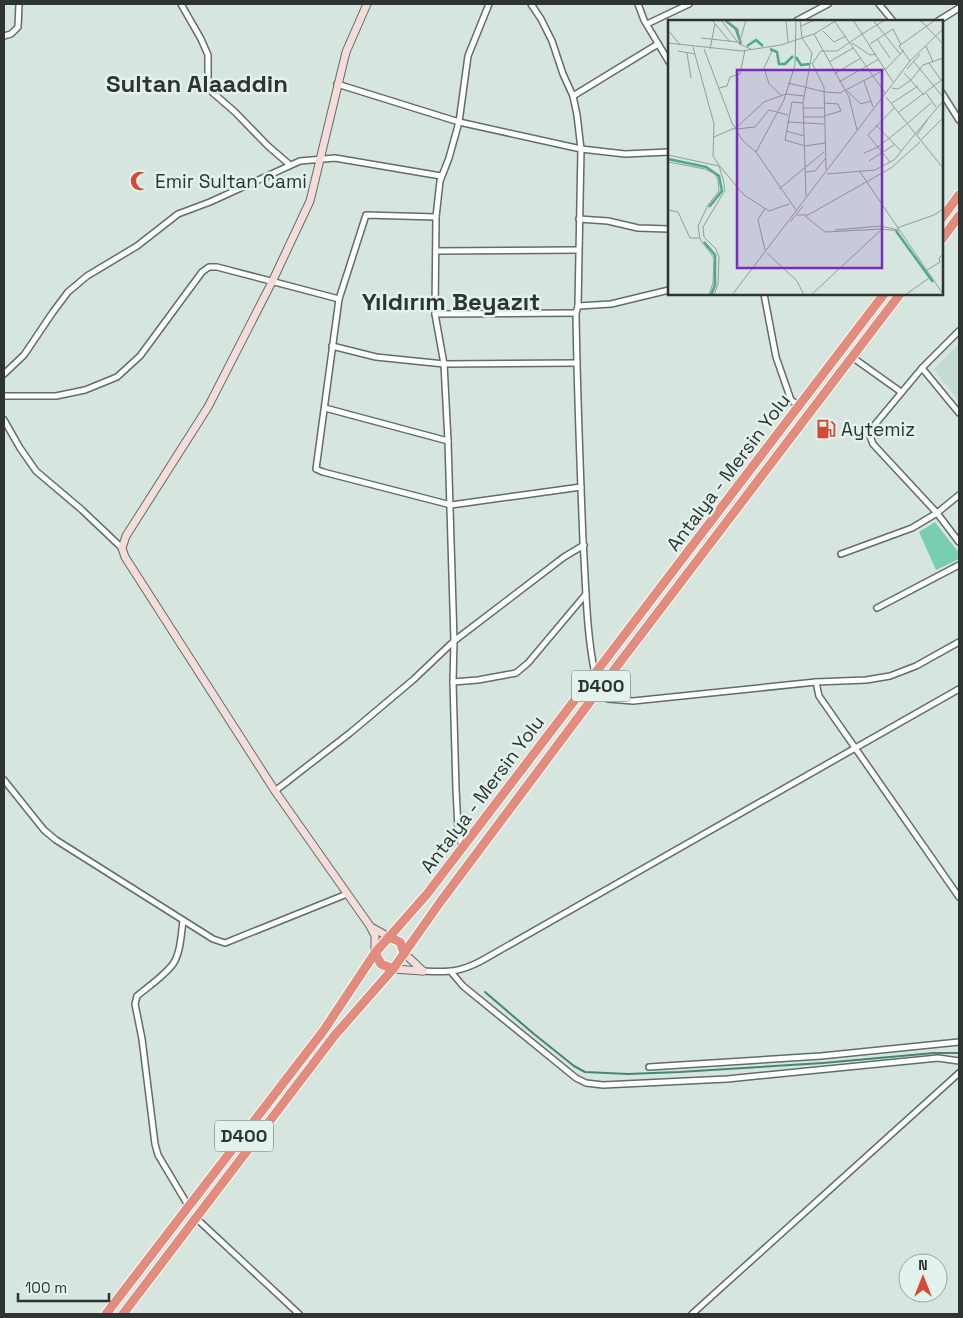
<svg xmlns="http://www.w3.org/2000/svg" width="963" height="1318" font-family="'Space Grotesk',sans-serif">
	<rect width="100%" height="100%" fill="#d6e5de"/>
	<polygon fill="#c3dbd1" points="959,344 959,401 934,369"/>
	<polygon fill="#78cfb0" points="935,522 959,553 959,559 936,570 919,532"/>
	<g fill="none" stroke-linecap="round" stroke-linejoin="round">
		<polyline stroke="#448670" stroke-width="2" points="485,992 534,1034 574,1066 585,1072 628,1074 679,1072 823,1063 934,1053 959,1053"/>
		<defs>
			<g id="street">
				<polyline points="181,4 201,39 208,55 208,85 212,92 235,112 268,146 290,165"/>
				<path d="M531,4L541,19L552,41L563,74L573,96L577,115L581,149L578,306L576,313C577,389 580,465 583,541C586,585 586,631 595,674"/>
				<polyline points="638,4 644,20 669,62"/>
				<polyline points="879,4 893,21"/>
				<polyline points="796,21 828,4"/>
				<polyline points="938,21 959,8"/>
				<polyline points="647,24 689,4"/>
				<polyline points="4,36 11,34 18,27 19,4"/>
				<polyline points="337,84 459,122 581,149 625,154 669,152"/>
				<polyline points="942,93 959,120"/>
				<polyline points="573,96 658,44"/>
				<polyline points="436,217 366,215 339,299 316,469 323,472 451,505 581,487"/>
				<polyline points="579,219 608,221 638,228 669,229"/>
				<polyline points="436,251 578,250"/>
				<polyline points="764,294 776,357 791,400 799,406"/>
				<polyline points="578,306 611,304 669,290"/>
				<polyline points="435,314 576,313"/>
				<polyline points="959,331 922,368 872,428 870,436 873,444 937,513 959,542"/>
				<polyline points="332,346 376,357 444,364 577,363"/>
				<polyline points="852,357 901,392"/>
				<polyline points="922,368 959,413"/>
				<polyline points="4,374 24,355 53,312 68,292 87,276 137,246 178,214 210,202 300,161 335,158 441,176"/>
				<polyline points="4,396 56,396 85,390 117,377 140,356 202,272 209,267 217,267 339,299"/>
				<polyline points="325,408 448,441"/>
				<polyline points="4,420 20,448 36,471 82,510 122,548"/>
				<polyline points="841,554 912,528 937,513 959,495"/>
				<polyline points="877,608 959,565"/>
				<polyline points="453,682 478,680 516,673 528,663 586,594"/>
				<polyline points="816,682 819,696 959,897"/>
				<polyline points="595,695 608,699 633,701 816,682 866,680 890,676 916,666 959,642"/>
				<polyline points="4,780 44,830 56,840 213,939 225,943 347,894"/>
				<polyline points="275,791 350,733 413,680 454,641 564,557 584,545"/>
				<polyline points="462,847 458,828 456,789 453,682 454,641 448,441 444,364 435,314 436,217 440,181 449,158 459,122 468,56 489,4"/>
				<path d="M183,921C181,934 181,952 173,964C164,976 149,986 137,996L135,1004L142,1039L155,1144L158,1155L189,1207"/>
				<path d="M423,971C448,972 458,973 481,961L959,689"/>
				<polyline points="452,973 463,986 576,1078 586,1083 603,1085 727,1079 938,1058 959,1061"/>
				<polyline points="649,1067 821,1056 959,1042"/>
				<polyline points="197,1219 299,1314"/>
				<polyline points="692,1314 959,1073"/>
			</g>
			<g id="secondary">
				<polyline points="367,4 346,52 310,201 272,282 208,407 126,536 122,548 125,557 275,791 370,926 375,936 375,953"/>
				<polyline points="371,927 389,937"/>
				<polyline points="404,953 423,971"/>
				<polyline points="393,969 423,971"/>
			</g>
			<g id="highway">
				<polyline points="942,218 959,195"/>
				<polyline points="942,239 959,216"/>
				<polyline points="389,937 400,942 404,953"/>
				<polyline points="375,953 381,964 393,969"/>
				<polyline points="106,1314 324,1030 375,953 427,894 884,294"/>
				<polyline points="123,1314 335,1035 393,969 441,901 595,695 900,294"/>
			</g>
		</defs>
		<use href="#street" stroke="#606d68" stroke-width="8"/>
		<use href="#secondary" stroke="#606d68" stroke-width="9"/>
		<use href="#highway" stroke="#fff" stroke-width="11"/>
		<use href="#street" stroke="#fff" stroke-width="5"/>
		<use href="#secondary" stroke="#f6dcd8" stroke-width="7"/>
		<use href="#highway" stroke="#e18c7d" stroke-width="9"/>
	</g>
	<defs>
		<symbol id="mosque-bare" viewBox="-9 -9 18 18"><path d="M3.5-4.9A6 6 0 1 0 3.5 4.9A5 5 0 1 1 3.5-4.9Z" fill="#d64936" stroke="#e3f2eb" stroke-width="2.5" paint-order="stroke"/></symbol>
		<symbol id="fuel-bare" viewBox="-9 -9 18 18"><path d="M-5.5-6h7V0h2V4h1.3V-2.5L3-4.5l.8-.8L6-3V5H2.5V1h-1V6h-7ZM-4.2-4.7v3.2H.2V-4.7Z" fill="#d64936" stroke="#e3f2eb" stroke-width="2.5" paint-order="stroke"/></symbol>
	</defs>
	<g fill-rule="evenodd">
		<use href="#mosque-bare" x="126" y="167" width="28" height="28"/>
		<use href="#fuel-bare" x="812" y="415" width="28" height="28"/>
	</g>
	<g text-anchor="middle" stroke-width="5" stroke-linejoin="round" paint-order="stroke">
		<g fill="#e3f2eb" stroke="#646d6a" stroke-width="1">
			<rect x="572" y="670.5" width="58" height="31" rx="4"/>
			<rect x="215" y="1120.5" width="58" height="31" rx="4"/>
		</g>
		<g font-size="18" font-weight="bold" fill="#2e3432">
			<text x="601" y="692">D400</text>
			<text x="244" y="1142">D400</text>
		</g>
		<g font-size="19" fill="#2e3432" stroke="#e3f2eb" text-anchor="start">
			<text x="155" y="188">Emir Sultan Cami</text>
			<text x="841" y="436">Aytemiz</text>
		</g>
		<g font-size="19" fill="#2e3432" stroke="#e3f2eb">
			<text transform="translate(728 472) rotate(-53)" y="7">Antalya - Mersin Yolu</text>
			<text transform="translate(482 794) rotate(-53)" y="7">Antalya - Mersin Yolu</text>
		</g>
		<g font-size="24" font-weight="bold" fill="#2e3432" stroke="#e3f2eb">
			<text x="197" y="92">Sultan Alaaddin</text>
			<text x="451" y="310">Yıldırım Beyazıt</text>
		</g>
	</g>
	<g transform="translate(668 20)">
		<rect width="275" height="275" fill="#d6e5de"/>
		<path fill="none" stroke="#4da98b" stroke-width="2.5" d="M57,0L68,9L73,24M79,26L88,20L95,26M102,29L109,32L111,44H117L125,36M128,37L133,45L142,44M0,139L38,147L51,156L54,171L41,187M228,211L265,262M36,222L47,235V265L43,275"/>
		<path fill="none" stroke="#939e99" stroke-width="1" d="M44,0L62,22M53,0L71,24L83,29M58,0L70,9L72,21M118,0L120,22M132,0L134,18L144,33L135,83L138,176M185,0L225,62M205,0L232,34M252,0L275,24M167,2L217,73M133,6L147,0M0,10L12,25M155,11L166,22L178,16M146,14L181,77L189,110M194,14L217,0M33,18L70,22M209,19L222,38M72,21L78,0M0,23L74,31L113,25L146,14L169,0M184,23L202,35L208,34M202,24L225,9L233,25M231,26L267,0M231,26L242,41M258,26L265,42M25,27L46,104L45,136L50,144L76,175L101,191L121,184M36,29L64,103L75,121L88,132M42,29L47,4M10,31L27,34M104,31L96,48L101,64L113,75M19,33L23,58M161,42L185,28M246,42L275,77M144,43L156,67L158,150M261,43L273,60M144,44L153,31H169L194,14M239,49L252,34M236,53L256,75M166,54L193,38M196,61L205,87M171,62L211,39M120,63L157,72L172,73L218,49L236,30M51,68L59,66L62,57L72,54L77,30M224,68L230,69L243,60L255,45L275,38M179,71L193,84L203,81M258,73L268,87M218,77L275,148M135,83L124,82L117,120L137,126L157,123M224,83L250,66M135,88H156M231,92L275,59M156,96L173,91L170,84L156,83M135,97H156M119,102L156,104M240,103L263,83M208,105L233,131M68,109L87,107L101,90L120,95M118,111L136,116M248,113L275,81M249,115L260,99M46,117L69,107L96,82L118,74L136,76M253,120L275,98M196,133L210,127L239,104M0,135L51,146L55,159L57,170L35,207L36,217L48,229L51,237L50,264L46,275M201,141L226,125M0,142L37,149L47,154L50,160L51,171L40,185L30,206L32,219L46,238L45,263L41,275M222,142L200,115L226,88M137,152L147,151L157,139M192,152L275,274M159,154L207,150L226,140L247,114M111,169L156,132M97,188L90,200L97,230M0,190L10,192L22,218H31M128,190L88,132L116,80L127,45L128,0M129,195H140L223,148L252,122M137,196L157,212L214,209M122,202L135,186M229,208L266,195L275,189M167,210L213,206L230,210M99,233L129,261L136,275M259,250L272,242L271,238L275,234M64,275L242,41L275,9M143,275L214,209L231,211M237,275L264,256"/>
		<path fill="#7b2cbf" fill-opacity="0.15" stroke="#7b2cbf" stroke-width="2.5" d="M69,50H214V248H69Z"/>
		<rect width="275" height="275" fill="none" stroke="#2e3432" stroke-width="2.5"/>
	</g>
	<rect width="963" height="1318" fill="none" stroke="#2e3432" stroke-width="10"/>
	<g transform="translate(923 1278)"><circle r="24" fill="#e3f2eb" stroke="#9ba6a1"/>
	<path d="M0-4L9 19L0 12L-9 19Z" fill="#d64936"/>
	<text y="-8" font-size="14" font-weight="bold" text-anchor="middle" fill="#2e3432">N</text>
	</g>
	<path d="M18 1293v8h91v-8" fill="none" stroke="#2e3432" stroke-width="2.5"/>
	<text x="25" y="1293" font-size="15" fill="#2e3432" stroke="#e3f2eb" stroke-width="4" paint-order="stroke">100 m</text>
</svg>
